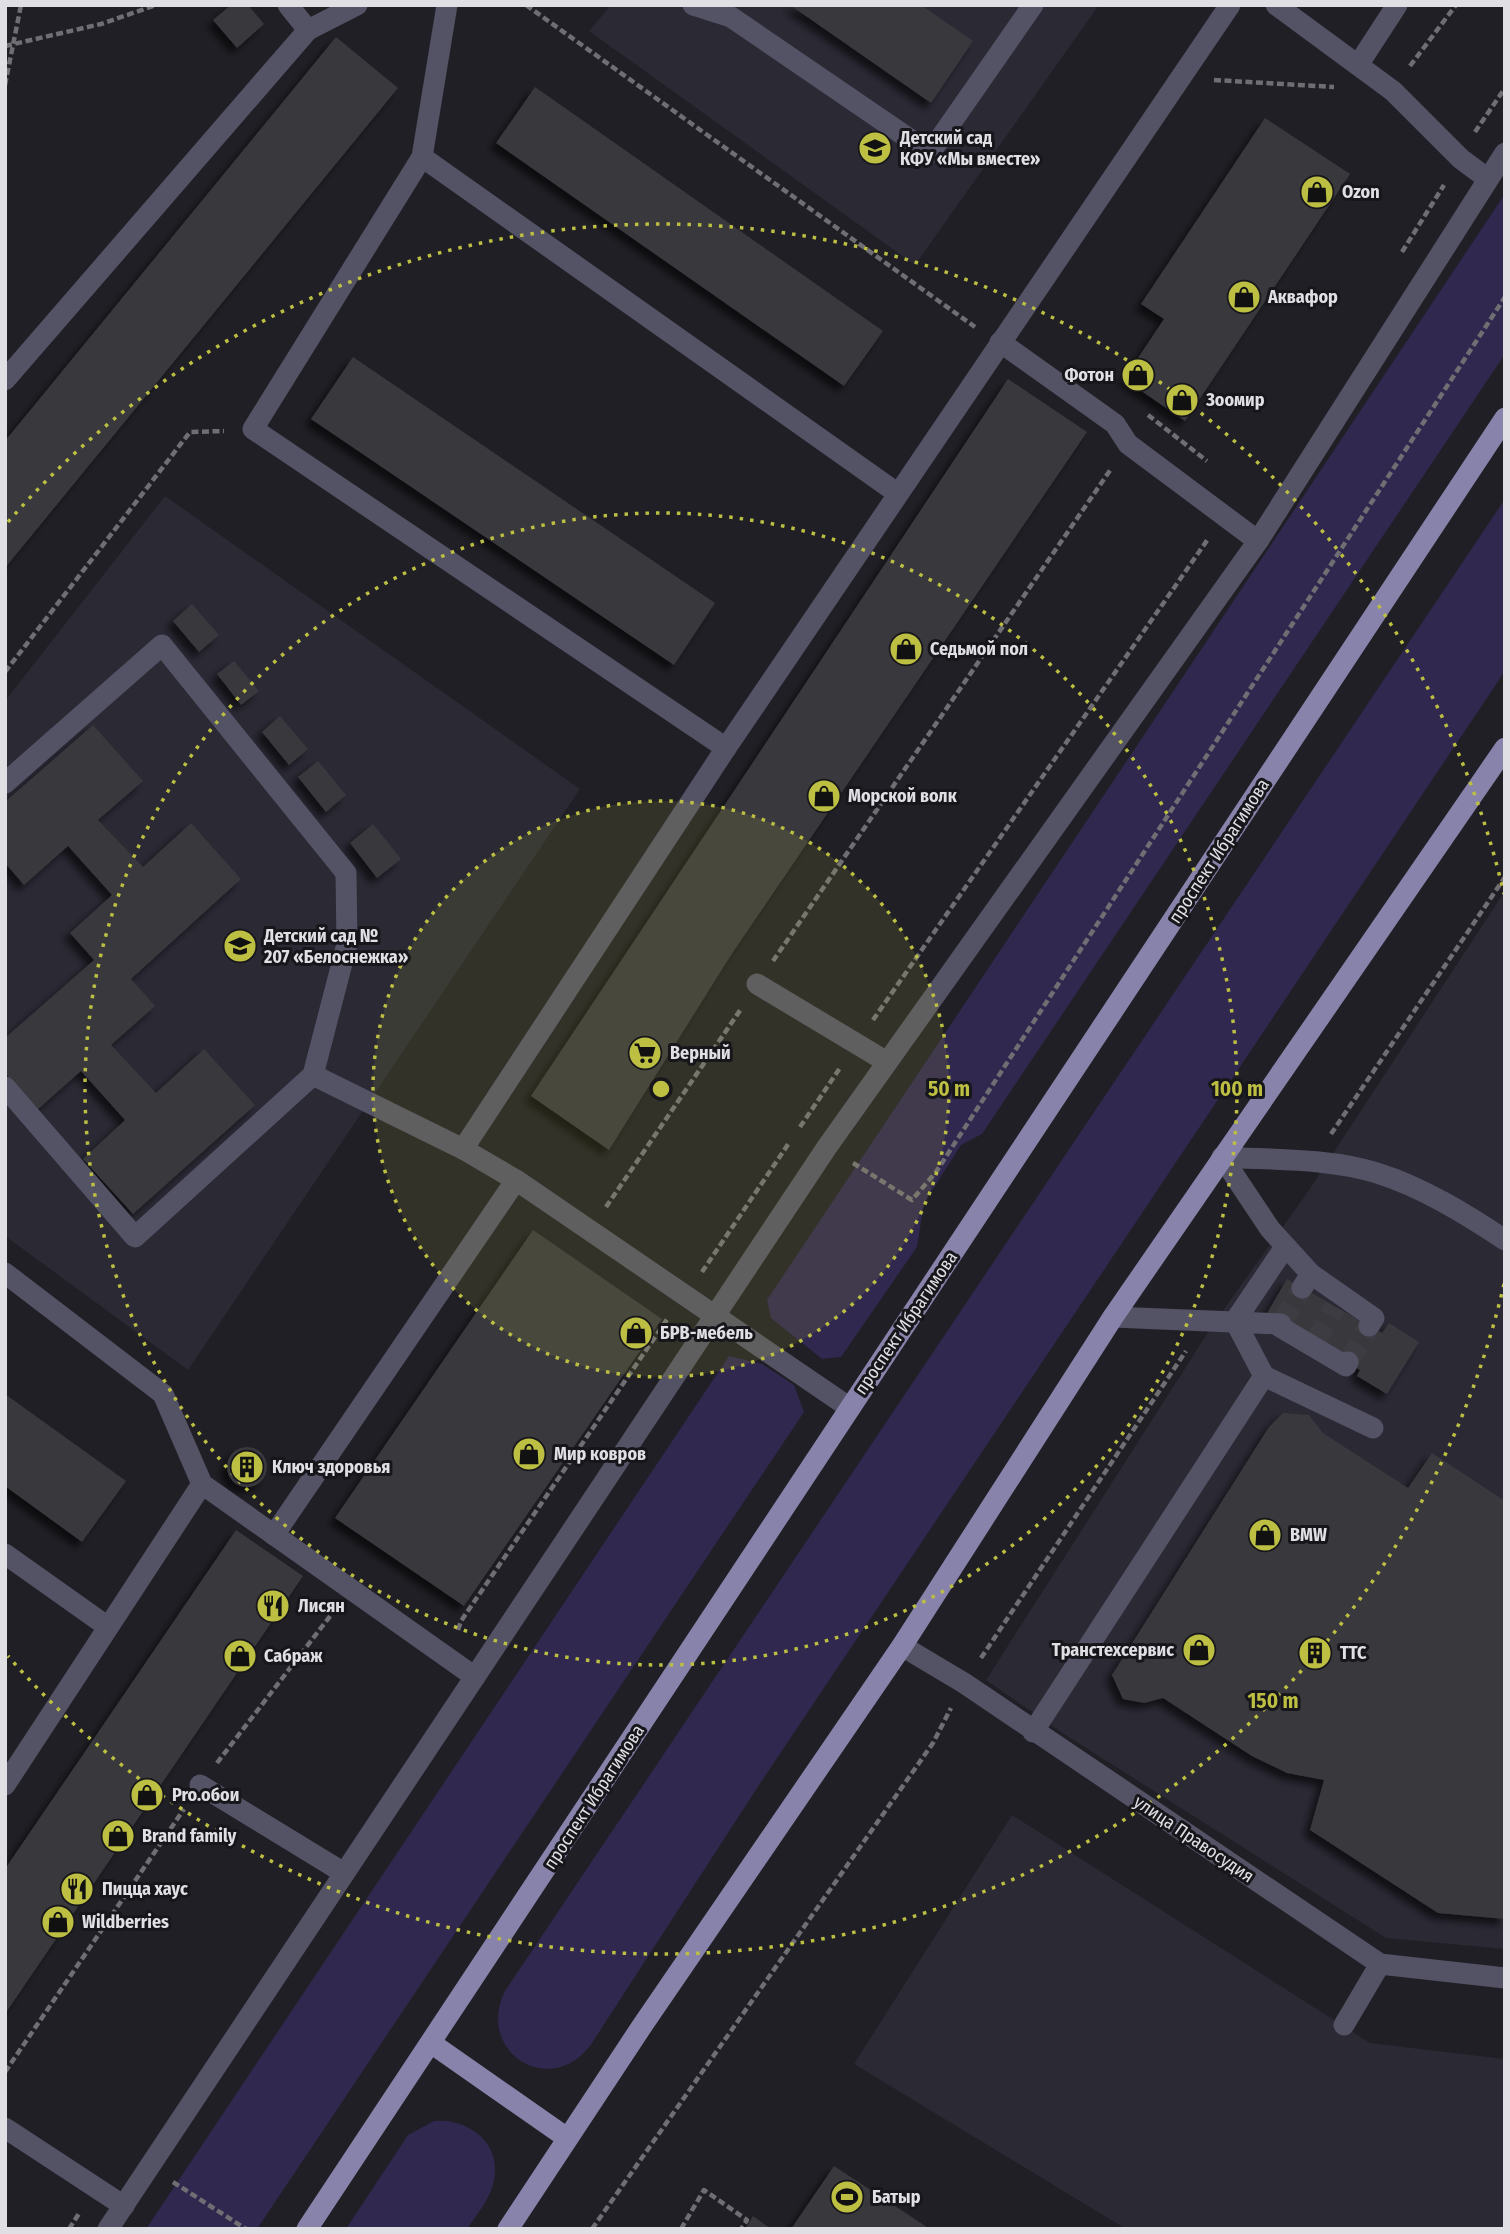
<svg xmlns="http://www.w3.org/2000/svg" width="1510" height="2234" font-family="'Fira Sans Condensed',sans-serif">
	<defs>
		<filter id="shadow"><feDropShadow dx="-6" dy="6" stdDeviation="3.5" flood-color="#0009"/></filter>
	</defs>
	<rect width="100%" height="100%" fill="#201f25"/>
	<g fill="#2a2934">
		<polygon points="611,5 1099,5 915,265 589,31"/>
		<polygon points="165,496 580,789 188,1370 5,1236 5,701"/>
		<polygon points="1505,891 1505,1949 1386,1938 1064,1734 986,1680 1214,1323 1307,1193"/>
		<polygon points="1012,1815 1370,2043 1505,2059 1505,2229 1126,2229 854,2064"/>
	</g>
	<g fill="#30284f">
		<polygon points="1505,194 1505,354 982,1134 961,1145 924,1203 917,1247 841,1357 822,1359 771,1318 767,1300"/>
		<path d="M1505,499V671L759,1785L590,2046C549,2099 475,2051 505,1991Z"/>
		<polygon points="729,1356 762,1364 794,1385 804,1412 257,2229 146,2229"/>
		<path d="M434,2121C468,2118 502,2143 494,2180C491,2198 477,2214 467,2229H346L408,2135Z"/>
	</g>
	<g fill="#38383e" filter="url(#shadow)">
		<polygon points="231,5 248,5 264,24 237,48 213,20"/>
		<polygon points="790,5 921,5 973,41 931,103"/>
		<polygon points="336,37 398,88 5,568 5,441"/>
		<polygon points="535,87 883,331 844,386 496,143"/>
		<polygon points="1265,118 1350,174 1185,421 1124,379 1164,319 1141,304"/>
		<polygon points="353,357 715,603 674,665 311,419"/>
		<polygon points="1008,379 1087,432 731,955 609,1150 531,1096"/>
		<polygon points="192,604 219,635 199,652 173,621"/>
		<polygon points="234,661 259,691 241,705 217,674"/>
		<polygon points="280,716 308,749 289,765 262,732"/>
		<polygon points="93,725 143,781 98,820 143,867 191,823 241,879 131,979 155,1006 111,1045 156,1093 204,1049 255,1105 133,1214 83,1159 125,1120 81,1071 37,1110 5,1073 5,1038 94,960 70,933 112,895 68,846 24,885 5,863 5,802"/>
		<polygon points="318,761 346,795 326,812 298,777"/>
		<polygon points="373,824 401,859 377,878 350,843"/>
		<polygon points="533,1230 662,1319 464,1606 335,1518"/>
		<polygon points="1287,1279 1382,1333 1389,1323 1419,1342 1387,1394 1357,1376 1360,1370 1266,1315"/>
		<polygon points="5,1394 126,1481 82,1542 5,1486"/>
		<polygon points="1283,1413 1309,1415 1323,1433 1408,1488 1432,1453 1505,1501 1505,1919 1438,1913 1310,1830 1324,1780 1287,1773 1252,1756 1163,1698 1144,1703 1123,1699 1112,1675 1269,1427"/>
		<circle cx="247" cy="1467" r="20"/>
		<polygon points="236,1530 303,1576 5,2014 5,1869"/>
		<polygon points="834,2166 930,2229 791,2229"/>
		<polygon points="753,2216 771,2229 745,2229"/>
	</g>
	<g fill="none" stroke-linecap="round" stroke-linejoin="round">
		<g stroke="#3d3c42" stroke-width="21" stroke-dasharray="21 10" stroke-linecap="butt">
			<polyline points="1281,1324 1302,1288"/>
			<polyline points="1315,1343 1335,1307"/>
			<polyline points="1348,1362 1369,1326"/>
		</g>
		<g stroke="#6f6e73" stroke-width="4.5" stroke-dasharray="7 3.5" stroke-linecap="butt">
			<polyline points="526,5 975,327"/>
			<polyline points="5,46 101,24 156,5"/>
			<polyline points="1410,66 1456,5"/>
			<polyline points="1214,80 1334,87"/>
			<polyline points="5,85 21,5"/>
			<polyline points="1475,132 1505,88"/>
			<polyline points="1402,252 1444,185"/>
			<polyline points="1148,415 1207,461"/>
			<polyline points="5,672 190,432 224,431"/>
			<polyline points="773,961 1111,469"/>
			<polyline points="873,1020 1208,539"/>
			<polyline points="800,1127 840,1068"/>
			<polyline points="1331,1134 1505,877"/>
			<polyline points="853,1163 912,1200 936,1172 1505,297"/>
			<polyline points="606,1207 741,1009"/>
			<polyline points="702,1272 789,1143"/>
			<polyline points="458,1630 461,1621 668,1318"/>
			<polyline points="981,1658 1186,1351"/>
			<polyline points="217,1763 334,1611"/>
			<polyline points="5,2072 184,1809"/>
			<polyline points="173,2182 246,2229"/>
			<polyline points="69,2229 80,2212"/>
			<polyline points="592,2229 933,1743 951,1708"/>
			<polyline points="681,2229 704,2190 747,2220 741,2229"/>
		</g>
		<g stroke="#545265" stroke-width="21">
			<polyline points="288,5 308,30 357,5"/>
			<polyline points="447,5 422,157 897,493"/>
			<polyline points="693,5 731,17 930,153 1033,5"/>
			<polyline points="1276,5 1393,91 1461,159 1488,179"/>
			<polyline points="1358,65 1397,5"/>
			<polyline points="422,157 253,429 726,748"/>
			<polyline points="1000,342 1115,424 1128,444 1258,541"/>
			<polyline points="5,380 308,30"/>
			<polyline points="5,783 162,645 346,873 347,944 313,1075 135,1237 5,1087"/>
			<polyline points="757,984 887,1062"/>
			<polyline points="313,1075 463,1149"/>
			<path d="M1222,1157C1272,1160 1329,1158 1377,1173C1422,1187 1466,1214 1505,1240"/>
			<polyline points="1222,1157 1270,1229 1311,1274 1302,1288"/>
			<polyline points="5,1273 163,1394 202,1484 475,1677"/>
			<polyline points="1311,1274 1374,1318 1369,1326"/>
			<polyline points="1113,1317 1281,1324"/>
			<polyline points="1280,1327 1346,1366 1348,1362"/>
			<polyline points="1264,1376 1373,1428"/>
			<polyline points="850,1408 516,1180 463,1149 726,748 1230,5"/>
			<polyline points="274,1535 516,1180"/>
			<polyline points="5,1554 108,1627"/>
			<polyline points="902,1646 964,1683 1380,1964 1505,1978"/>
			<polyline points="1033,1732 1264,1376 1235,1321 1285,1247"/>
			<polyline points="5,1785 202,1484"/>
			<polyline points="200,1785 344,1873"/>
			<polyline points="1344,2025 1380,1964"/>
			<polyline points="5,2128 124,2206"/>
			<polyline points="108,2229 827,1147 1258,541 1505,153"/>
		</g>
		<g stroke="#8883aa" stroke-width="21">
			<polyline points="431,2043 567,2138"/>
			<polyline points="307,2229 1505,418"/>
			<polyline points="508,2229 642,2026 902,1646 1113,1317 1505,748"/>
		</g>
	</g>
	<circle cx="661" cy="1089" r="288" fill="#bdbf43" fill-opacity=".12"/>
	<g fill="none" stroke="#bdbf43" stroke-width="3.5" stroke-dasharray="3.5 7">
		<circle cx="661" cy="1089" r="288"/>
		<circle cx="661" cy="1089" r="576"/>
		<path d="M1504 1284A865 865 0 0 1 8 1656M8 522A865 865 0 0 1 1504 894"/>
	</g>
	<defs>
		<symbol id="school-disc" viewBox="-11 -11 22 22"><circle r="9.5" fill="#bdbf43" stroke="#17161b"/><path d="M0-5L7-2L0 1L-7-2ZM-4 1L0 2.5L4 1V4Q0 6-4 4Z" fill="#111"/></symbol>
		<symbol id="shop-disc" viewBox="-11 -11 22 22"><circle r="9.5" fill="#bdbf43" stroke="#17161b"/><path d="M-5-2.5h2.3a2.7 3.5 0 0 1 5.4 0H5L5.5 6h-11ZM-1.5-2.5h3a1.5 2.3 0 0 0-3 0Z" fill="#111"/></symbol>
		<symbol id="supermarket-disc" viewBox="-11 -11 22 22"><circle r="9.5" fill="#bdbf43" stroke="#17161b"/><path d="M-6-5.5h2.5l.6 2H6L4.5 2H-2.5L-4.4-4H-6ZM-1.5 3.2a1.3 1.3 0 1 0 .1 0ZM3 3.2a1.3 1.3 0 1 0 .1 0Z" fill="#111"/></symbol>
		<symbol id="building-disc" viewBox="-11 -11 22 22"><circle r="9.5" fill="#bdbf43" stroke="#17161b"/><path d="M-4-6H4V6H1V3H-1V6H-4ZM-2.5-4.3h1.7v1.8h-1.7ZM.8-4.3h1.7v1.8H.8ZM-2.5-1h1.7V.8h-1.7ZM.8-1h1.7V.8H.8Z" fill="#111"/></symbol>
		<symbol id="restaurant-disc" viewBox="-11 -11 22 22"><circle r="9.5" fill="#bdbf43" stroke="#17161b"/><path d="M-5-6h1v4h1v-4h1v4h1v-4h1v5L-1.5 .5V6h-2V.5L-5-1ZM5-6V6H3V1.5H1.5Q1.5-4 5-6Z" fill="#111"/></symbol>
		<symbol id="stadium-disc" viewBox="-11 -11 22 22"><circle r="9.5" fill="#bdbf43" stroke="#17161b"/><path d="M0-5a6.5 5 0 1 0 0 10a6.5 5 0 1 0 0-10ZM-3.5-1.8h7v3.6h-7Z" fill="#111"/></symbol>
	</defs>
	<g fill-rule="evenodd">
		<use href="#school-disc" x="856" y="129" width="38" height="38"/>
		<use href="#shop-disc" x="1298" y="173" width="38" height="38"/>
		<use href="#shop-disc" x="1225" y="278" width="38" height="38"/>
		<use href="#shop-disc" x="1119" y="356" width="38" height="38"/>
		<use href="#shop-disc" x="1163" y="381" width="38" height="38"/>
		<use href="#shop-disc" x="887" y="630" width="38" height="38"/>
		<use href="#shop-disc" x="805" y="777" width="38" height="38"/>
		<use href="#school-disc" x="221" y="927" width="38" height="38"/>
		<use href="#supermarket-disc" x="626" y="1034" width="38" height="38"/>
		<use href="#shop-disc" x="617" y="1314" width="38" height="38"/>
		<use href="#shop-disc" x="510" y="1435" width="38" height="38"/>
		<use href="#building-disc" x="228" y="1448" width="38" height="38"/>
		<use href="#shop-disc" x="1246" y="1516" width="38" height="38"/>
		<use href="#restaurant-disc" x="254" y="1587" width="38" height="38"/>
		<use href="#shop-disc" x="1180" y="1631" width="38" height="38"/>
		<use href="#building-disc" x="1296" y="1634" width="38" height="38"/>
		<use href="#shop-disc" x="221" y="1637" width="38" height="38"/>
		<use href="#shop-disc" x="128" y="1776" width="38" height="38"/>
		<use href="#shop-disc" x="99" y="1817" width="38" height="38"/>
		<use href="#restaurant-disc" x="58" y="1870" width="38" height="38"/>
		<use href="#shop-disc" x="39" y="1903" width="38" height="38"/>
		<use href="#stadium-disc" x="828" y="2178" width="38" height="38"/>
	</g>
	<g text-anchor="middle" stroke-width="6" stroke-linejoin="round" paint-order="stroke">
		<g font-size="18" font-weight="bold" fill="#e0dfe3" stroke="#17161b" text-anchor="start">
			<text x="900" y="144">Детский сад<tspan x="900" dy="21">КФУ «Мы вместе»</tspan></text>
			<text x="1342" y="198">Ozon</text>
			<text x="1268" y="303">Аквафор</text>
			<text x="1114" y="381" text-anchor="end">Фотон</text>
			<text x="1206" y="406">Зоомир</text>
			<text x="930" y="655">Седьмой пол</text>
			<text x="848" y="802">Морской волк</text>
			<text x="264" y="942">Детский сад №<tspan x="264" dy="21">207 «Белоснежка»</tspan></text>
			<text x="670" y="1059">Верный</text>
			<text x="660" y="1339">БРВ-мебель</text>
			<text x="554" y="1460">Мир ковров</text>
			<text x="272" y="1473">Ключ здоровья</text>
			<text x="1290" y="1541">BMW</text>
			<text x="298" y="1612">Лисян</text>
			<text x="1174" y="1656" text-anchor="end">Транстехсервис</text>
			<text x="1340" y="1659">ТТС</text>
			<text x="264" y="1662">Сабраж</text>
			<text x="172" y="1801">Pro.обои</text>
			<text x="142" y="1842">Brand family</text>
			<text x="102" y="1895">Пицца хаус</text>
			<text x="82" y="1928">Wildberries</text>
			<text x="872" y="2203">Батыр</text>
		</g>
		<g font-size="18" fill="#e0dfe3" stroke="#17161b">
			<text transform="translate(1219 851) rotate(-57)" y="6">проспект Ибрагимова</text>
			<text transform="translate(906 1323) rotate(-56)" y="6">проспект Ибрагимова</text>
			<text transform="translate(594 1797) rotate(-57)" y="6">проспект Ибрагимова</text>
			<text transform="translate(1194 1839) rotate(34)" y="6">улица Правосудия</text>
		</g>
	</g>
	<circle cx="661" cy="1089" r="10" fill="#bdbf43" stroke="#17161b" stroke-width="3.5"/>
	<g font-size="21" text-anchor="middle" font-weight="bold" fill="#bdbf43" stroke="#17161b" stroke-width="6" stroke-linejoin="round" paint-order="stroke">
		<text x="949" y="1096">50 m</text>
		<text x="1237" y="1096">100 m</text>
		<text x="1273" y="1708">150 m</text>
	</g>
	<rect width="1510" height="2234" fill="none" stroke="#e0dfe3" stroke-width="14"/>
</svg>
